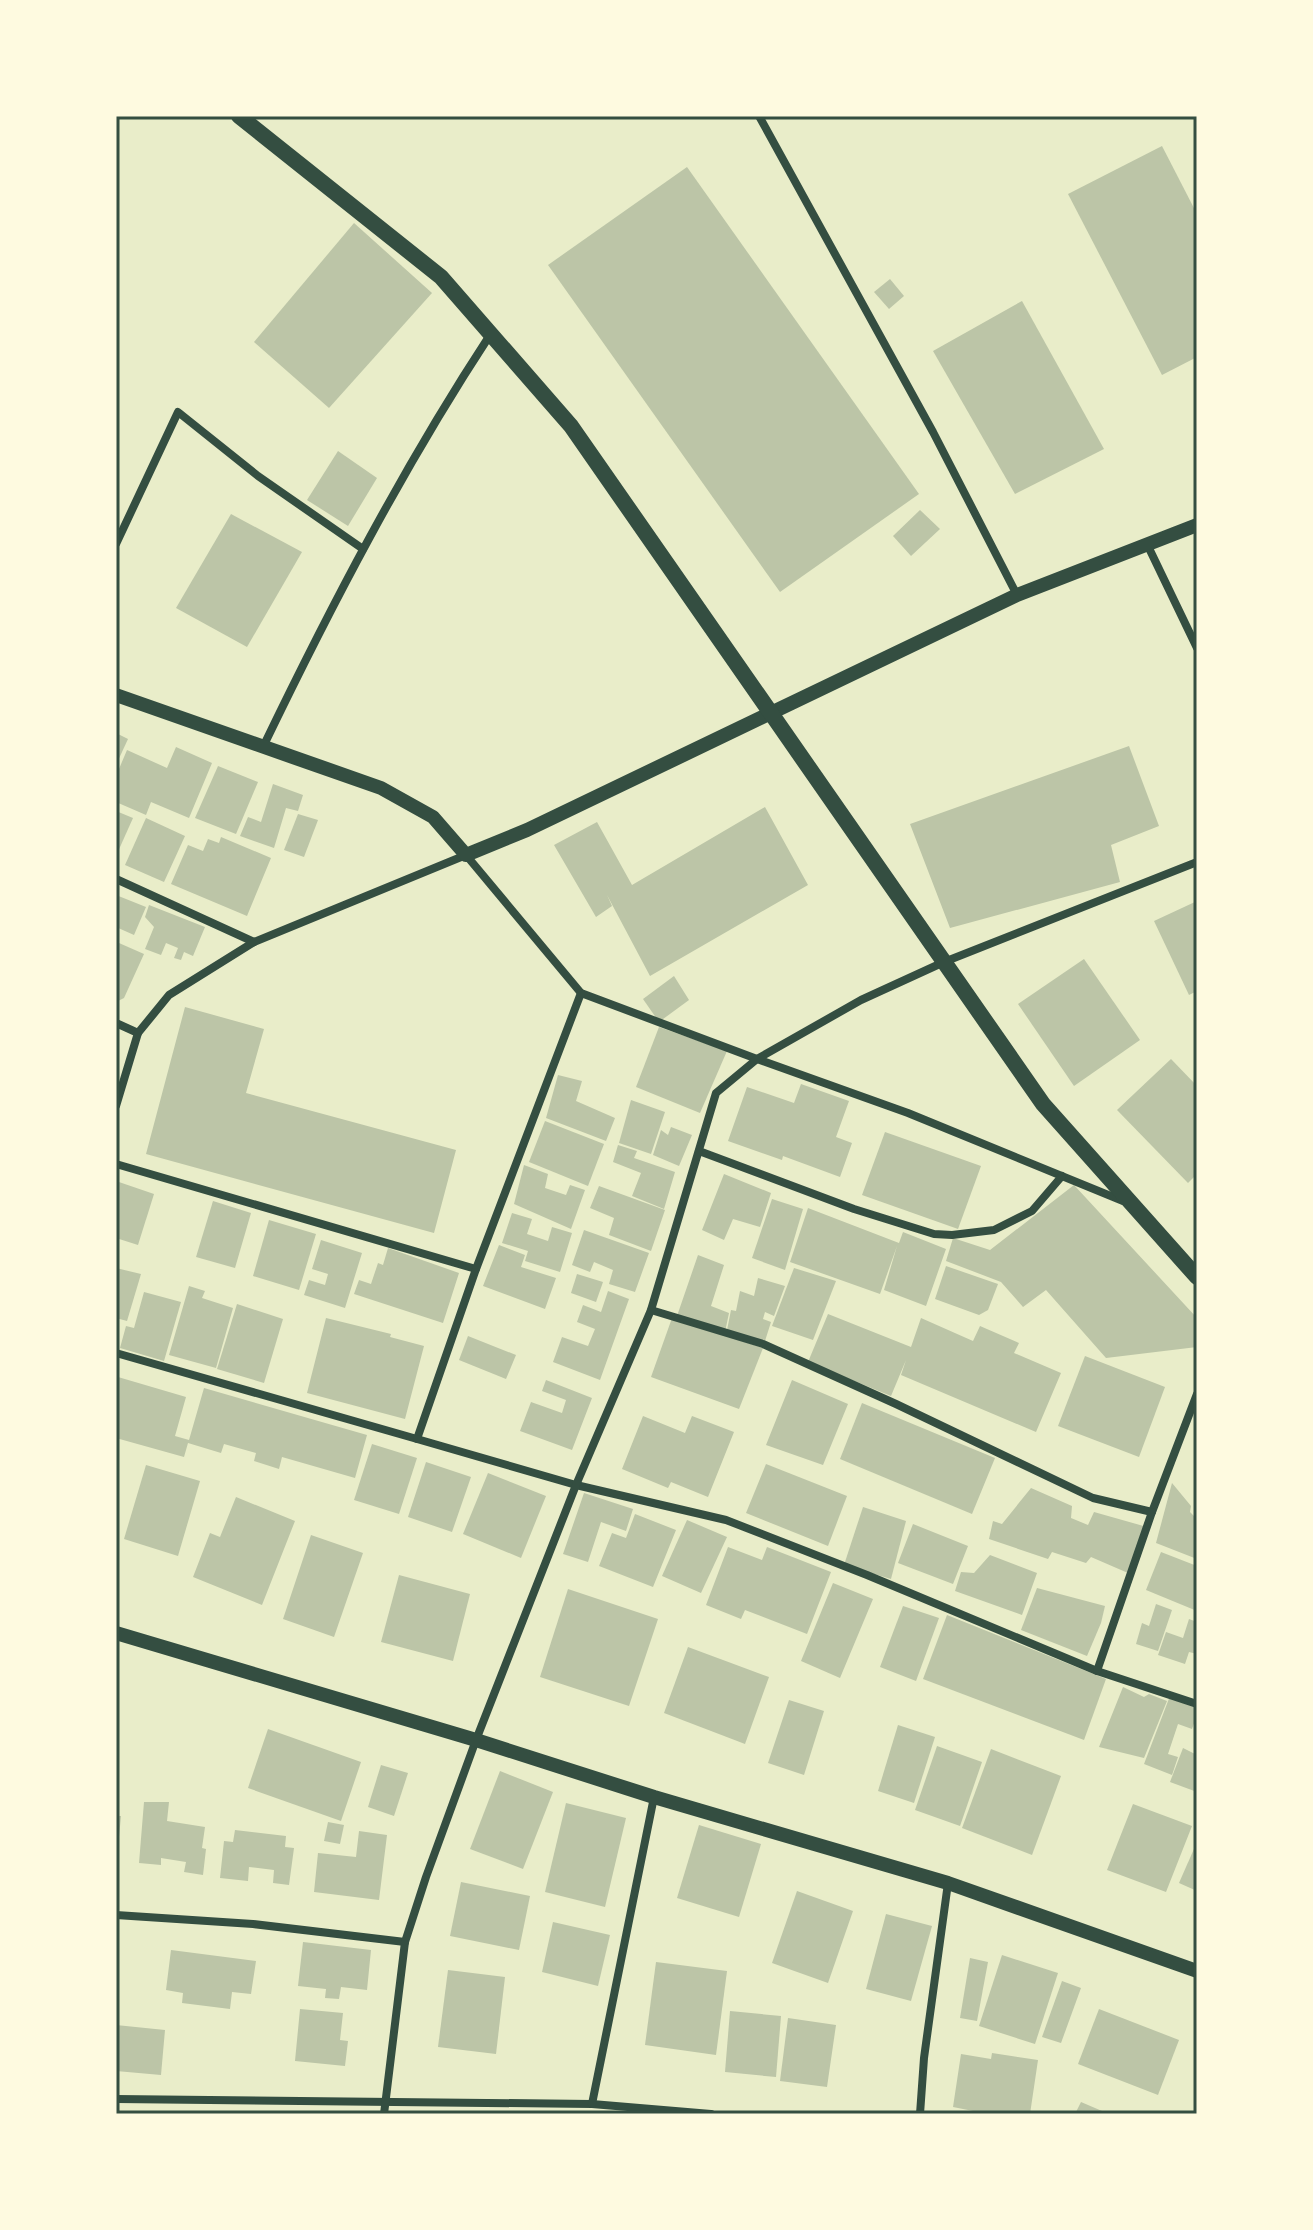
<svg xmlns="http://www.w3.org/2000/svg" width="1313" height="2230" font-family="Manrope,sans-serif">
	<rect width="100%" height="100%" fill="#e9edc9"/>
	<g fill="#bcc5a7">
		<polygon points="1162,146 1197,214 1197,357 1162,375 1068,194"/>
		<polygon points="687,167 919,494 780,592 548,265"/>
		<polygon points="354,223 432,293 329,408 254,342"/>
		<polygon points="890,279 904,296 889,309 874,292"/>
		<polygon points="1022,301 1104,449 1015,494 933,351"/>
		<polygon points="338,451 377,478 348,526 307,500"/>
		<polygon points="920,510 940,529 911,556 893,536"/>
		<polygon points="231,514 302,552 247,647 176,608"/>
		<polygon points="116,733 128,739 116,765"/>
		<polygon points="1129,746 1159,826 1111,845 1120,882 950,928 910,824"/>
		<polygon points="176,747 212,763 189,818 151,802 146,815 116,802 116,776 127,750 167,768"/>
		<polygon points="218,766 258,782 236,834 195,818"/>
		<polygon points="273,784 303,795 298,811 286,808 274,848 240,836 248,817 261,822"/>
		<polygon points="765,807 808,885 650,976 607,895 612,906 596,917 554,845 597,822 632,885"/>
		<polygon points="116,811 133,818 116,856"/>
		<polygon points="298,814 318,820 304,857 284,850"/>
		<polygon points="146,818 185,836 164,882 125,865"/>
		<polygon points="221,837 271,858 247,916 171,884 188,845 203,851 208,839 219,843"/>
		<polygon points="116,895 146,907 134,935 116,927"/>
		<polygon points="1197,901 1197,991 1189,995 1154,921"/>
		<polygon points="149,905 205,927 193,956 184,952 181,960 174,958 178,948 166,943 161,955 145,949 154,927 145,917"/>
		<polygon points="119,943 144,954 124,998 116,1002 116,949"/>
		<polygon points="1084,959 1140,1040 1074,1086 1018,1004"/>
		<polygon points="674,976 689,1000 659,1022 643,999"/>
		<polygon points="185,1007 264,1029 246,1093 456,1150 434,1233 146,1154"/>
		<polygon points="659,1027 727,1051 700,1113 636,1087"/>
		<polygon points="1171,1059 1197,1086 1197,1174 1188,1183 1117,1110"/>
		<polygon points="558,1075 582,1081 576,1101 615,1118 606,1141 546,1118"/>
		<polygon points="801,1084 849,1101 836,1137 852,1143 840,1177 783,1156 782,1160 728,1141 747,1087 794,1103"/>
		<polygon points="631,1100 665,1112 651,1154 619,1143"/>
		<polygon points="545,1121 604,1144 588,1186 529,1162"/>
		<polygon points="671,1127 692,1135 679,1166 653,1155 661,1130 668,1135"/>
		<polygon points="885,1132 981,1166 958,1229 862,1195"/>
		<polygon points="618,1145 637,1151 634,1158 675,1172 664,1209 632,1196 641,1173 613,1162"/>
		<polygon points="524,1165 548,1174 545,1188 566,1195 570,1185 585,1190 571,1229 514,1204"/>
		<polygon points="724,1174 771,1193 760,1227 733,1219 724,1240 702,1230"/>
		<polygon points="116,1181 154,1194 138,1245 116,1238"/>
		<polygon points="1074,1185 1197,1318 1197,1347 1106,1358 1046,1290 1023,1307 1001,1282 946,1261 953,1238 990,1250"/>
		<polygon points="599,1186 665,1210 651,1251 609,1235 614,1218 590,1208"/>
		<polygon points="772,1199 803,1209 785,1270 752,1258"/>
		<polygon points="213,1201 251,1213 235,1268 196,1257"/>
		<polygon points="808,1208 899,1243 903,1232 946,1249 926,1306 884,1290 897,1246 880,1294 790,1262"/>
		<polygon points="512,1213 532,1219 527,1234 548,1241 552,1227 572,1233 560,1272 525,1261 528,1251 502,1243"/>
		<polygon points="269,1220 316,1234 299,1290 253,1276"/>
		<polygon points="584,1230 649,1253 635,1292 609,1284 613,1270 594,1262 590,1272 572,1265"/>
		<polygon points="321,1240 362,1253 345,1308 304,1295 309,1280 325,1285 328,1274 312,1269"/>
		<polygon points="499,1245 525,1255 521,1267 556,1278 545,1309 483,1286"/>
		<polygon points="388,1248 459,1273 443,1323 354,1294 359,1280 371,1284 378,1263 383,1265"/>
		<polygon points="698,1255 724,1265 711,1306 729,1313 725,1332 677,1316"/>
		<polygon points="946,1266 998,1284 988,1310 979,1315 935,1299"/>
		<polygon points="116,1268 141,1274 127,1321 116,1318"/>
		<polygon points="794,1268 836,1281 813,1340 772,1326"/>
		<polygon points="577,1274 603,1282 596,1302 571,1293"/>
		<polygon points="758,1278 785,1286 774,1316 765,1312 763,1319 771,1322 765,1341 727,1330 731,1310 736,1311 740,1291 754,1296"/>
		<polygon points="189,1286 205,1291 202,1298 233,1308 216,1368 169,1355"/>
		<polygon points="608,1291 629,1299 600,1380 553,1362 562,1337 588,1346 595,1329 577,1322 583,1305 601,1312"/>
		<polygon points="144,1292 181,1302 164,1361 120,1348 126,1326 134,1328"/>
		<polygon points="237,1304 283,1319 264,1383 217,1369"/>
		<polygon points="828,1314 911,1347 921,1318 973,1341 980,1326 1019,1343 1014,1353 1061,1373 1036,1432 901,1375 906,1360 891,1396 808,1362"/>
		<polygon points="326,1318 391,1334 390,1337 424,1346 405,1419 307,1393"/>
		<polygon points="672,1318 763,1348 739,1409 651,1377"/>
		<polygon points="468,1336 516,1355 506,1379 459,1360"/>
		<polygon points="1085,1356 1165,1387 1139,1457 1058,1426"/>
		<polygon points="118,1377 186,1397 175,1436 189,1440 204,1388 367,1435 355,1478 282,1457 279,1469 254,1461 256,1453 224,1444 221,1453 188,1443 184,1457 116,1438 116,1385"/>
		<polygon points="546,1380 592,1398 572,1450 520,1431 531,1402 562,1413 566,1400 542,1391"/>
		<polygon points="792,1380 848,1404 823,1465 766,1445"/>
		<polygon points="862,1403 995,1458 972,1514 840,1459"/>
		<polygon points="643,1416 685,1433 692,1416 734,1432 708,1497 671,1482 668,1488 622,1469"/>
		<polygon points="372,1444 417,1458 399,1514 354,1500"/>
		<polygon points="426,1462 471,1477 452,1532 408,1517"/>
		<polygon points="766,1464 847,1496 828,1546 746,1513"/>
		<polygon points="146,1465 200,1481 178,1556 124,1539"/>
		<polygon points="488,1473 546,1496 521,1558 463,1534"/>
		<polygon points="1172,1483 1191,1506 1190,1512 1197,1519 1197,1559 1156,1543"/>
		<polygon points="1031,1488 1072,1506 1071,1518 1088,1525 1094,1512 1147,1527 1128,1573 1091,1557 1086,1563 1052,1552 1048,1559 989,1539 993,1521 1002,1524"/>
		<polygon points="584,1493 633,1509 626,1531 601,1522 588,1562 563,1554"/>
		<polygon points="236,1497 295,1521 262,1605 193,1577 210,1533 220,1537"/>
		<polygon points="863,1507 906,1521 891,1579 844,1565"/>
		<polygon points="635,1514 676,1530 653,1587 599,1566 612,1533 626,1538"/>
		<polygon points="687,1520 727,1537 701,1593 662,1576"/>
		<polygon points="913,1524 968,1546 953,1584 898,1563"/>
		<polygon points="311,1535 363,1553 334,1637 283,1619"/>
		<polygon points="728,1547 762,1560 767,1547 831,1572 807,1634 745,1610 741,1619 706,1605"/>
		<polygon points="1161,1552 1197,1566 1197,1611 1146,1590"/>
		<polygon points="990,1555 1037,1573 1022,1615 955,1591 961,1572 974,1573"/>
		<polygon points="399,1575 470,1594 453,1661 381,1642"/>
		<polygon points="833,1583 873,1599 840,1678 801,1661"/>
		<polygon points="1037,1588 1105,1606 1101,1623 1087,1656 1021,1630"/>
		<polygon points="568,1589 658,1619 629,1706 540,1677"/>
		<polygon points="1156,1604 1172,1610 1158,1651 1136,1644 1142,1623 1149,1626"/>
		<polygon points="903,1606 939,1618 916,1681 880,1667"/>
		<polygon points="947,1615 1106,1679 1084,1740 923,1679"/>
		<polygon points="1189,1619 1197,1622 1197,1654 1189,1652 1185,1664 1158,1655 1166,1632 1183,1638"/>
		<polygon points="688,1647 769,1677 745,1744 664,1713"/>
		<polygon points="1123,1687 1144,1697 1149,1694 1167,1701 1144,1758 1099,1747"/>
		<polygon points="1170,1696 1197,1707 1197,1715 1192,1729 1178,1724 1168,1754 1178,1757 1172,1775 1144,1764"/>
		<polygon points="789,1700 824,1711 804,1775 768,1763"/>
		<polygon points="898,1725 935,1737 914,1803 878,1791"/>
		<polygon points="268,1729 361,1762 341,1821 248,1788"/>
		<polygon points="937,1746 982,1762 960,1826 915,1810"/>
		<polygon points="1183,1748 1197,1755 1197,1792 1170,1782"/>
		<polygon points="991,1749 1061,1776 1032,1855 962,1828"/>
		<polygon points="381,1765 408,1773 394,1816 368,1807"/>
		<polygon points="500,1771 553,1792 523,1869 470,1849"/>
		<polygon points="144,1802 169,1802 167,1821 205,1827 202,1848 206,1849 203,1875 184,1872 186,1862 161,1858 161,1865 139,1863"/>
		<polygon points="566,1803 626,1818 605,1907 545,1892"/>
		<polygon points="1133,1804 1192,1826 1166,1892 1107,1870"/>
		<polygon points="116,1816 121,1816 118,1847 116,1847"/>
		<polygon points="328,1822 344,1825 340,1844 324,1841"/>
		<polygon points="699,1825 761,1844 739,1917 677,1898"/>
		<polygon points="235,1830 286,1836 285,1847 294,1848 289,1885 273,1883 274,1870 249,1867 248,1881 220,1878 224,1841 233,1842"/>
		<polygon points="359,1831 387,1835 379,1900 314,1892 318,1853 356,1857"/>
		<polygon points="1197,1842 1197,1891 1179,1883"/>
		<polygon points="461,1882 530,1896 519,1950 450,1936"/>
		<polygon points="797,1891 853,1911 828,1983 772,1963"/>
		<polygon points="886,1914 932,1926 911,2001 866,1989"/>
		<polygon points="553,1922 610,1935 598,1986 542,1972"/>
		<polygon points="303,1942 371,1950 367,1990 341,1987 339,1999 325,1998 326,1989 298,1986"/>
		<polygon points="171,1950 256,1961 251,1994 232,1992 230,2009 182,2003 183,1993 166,1990"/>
		<polygon points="1002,1955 1058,1973 1035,2044 979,2026"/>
		<polygon points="970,1958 988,1962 977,2021 960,2018"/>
		<polygon points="656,1962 727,1971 716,2055 645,2045"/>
		<polygon points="448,1970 505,1977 496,2054 438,2047"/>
		<polygon points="1062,1981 1081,1988 1061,2043 1042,2037"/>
		<polygon points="300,2009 343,2013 340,2040 348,2041 345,2066 295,2061"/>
		<polygon points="1099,2009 1179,2040 1158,2095 1078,2064"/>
		<polygon points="730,2011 781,2016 776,2077 725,2072"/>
		<polygon points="788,2018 836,2025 827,2087 780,2081"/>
		<polygon points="116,2025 165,2030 161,2075 116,2071"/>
		<polygon points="992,2053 1038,2060 1030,2114 977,2114 978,2112 953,2107 961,2054 991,2059"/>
		<polygon points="1081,2102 1109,2114 1075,2114"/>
	</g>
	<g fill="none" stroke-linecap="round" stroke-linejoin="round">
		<g stroke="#344e41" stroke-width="8">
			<polyline points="759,116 933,432 1017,595"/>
			<polyline points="116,544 178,412 258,476 363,549"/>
			<polyline points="1147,544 1197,648"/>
			<path d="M263,747C331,606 404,466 490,335"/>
			<polyline points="116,879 254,942"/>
			<polyline points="116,1023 138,1033"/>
			<polyline points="116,1106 138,1033 169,995 254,942 466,855 581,993 757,1059 908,1113 1123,1201"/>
			<polyline points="699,1151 854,1209 934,1234 952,1235 994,1230 1032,1211 1062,1176"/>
			<polyline points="116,1164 476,1269"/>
			<polyline points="651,1310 763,1344 896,1404 1093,1498 1152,1512 1197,1394"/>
			<polyline points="116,1353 417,1439 476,1269 581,993"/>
			<polyline points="417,1439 576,1485 726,1520 867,1575 1097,1671 1197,1704"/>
			<polyline points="1097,1671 1152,1512"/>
			<polyline points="116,1915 253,1924 405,1942"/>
			<polyline points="116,2099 592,2104 711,2114"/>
			<polyline points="592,2104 654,1797"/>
			<polyline points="384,2114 405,1942 426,1877 476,1740 576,1485 651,1310 716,1093 757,1059 861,1000 944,962 1197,862"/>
			<polyline points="920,2114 924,2058 948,1883"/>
		</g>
		<g stroke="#344e41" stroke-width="14">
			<polyline points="116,695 381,788 433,817 466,855 527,830 1017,595 1197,525"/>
			<polyline points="116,1633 476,1740 654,1797 948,1883 1197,1971"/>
		</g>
		<polyline stroke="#344e41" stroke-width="16" points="239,116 441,277 571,426 1043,1104 1197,1277"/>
	</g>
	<rect width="1313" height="2230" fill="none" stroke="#fefae0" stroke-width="236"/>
	<rect x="118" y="118" width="1077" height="1994" fill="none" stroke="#344e41" stroke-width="3"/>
</svg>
